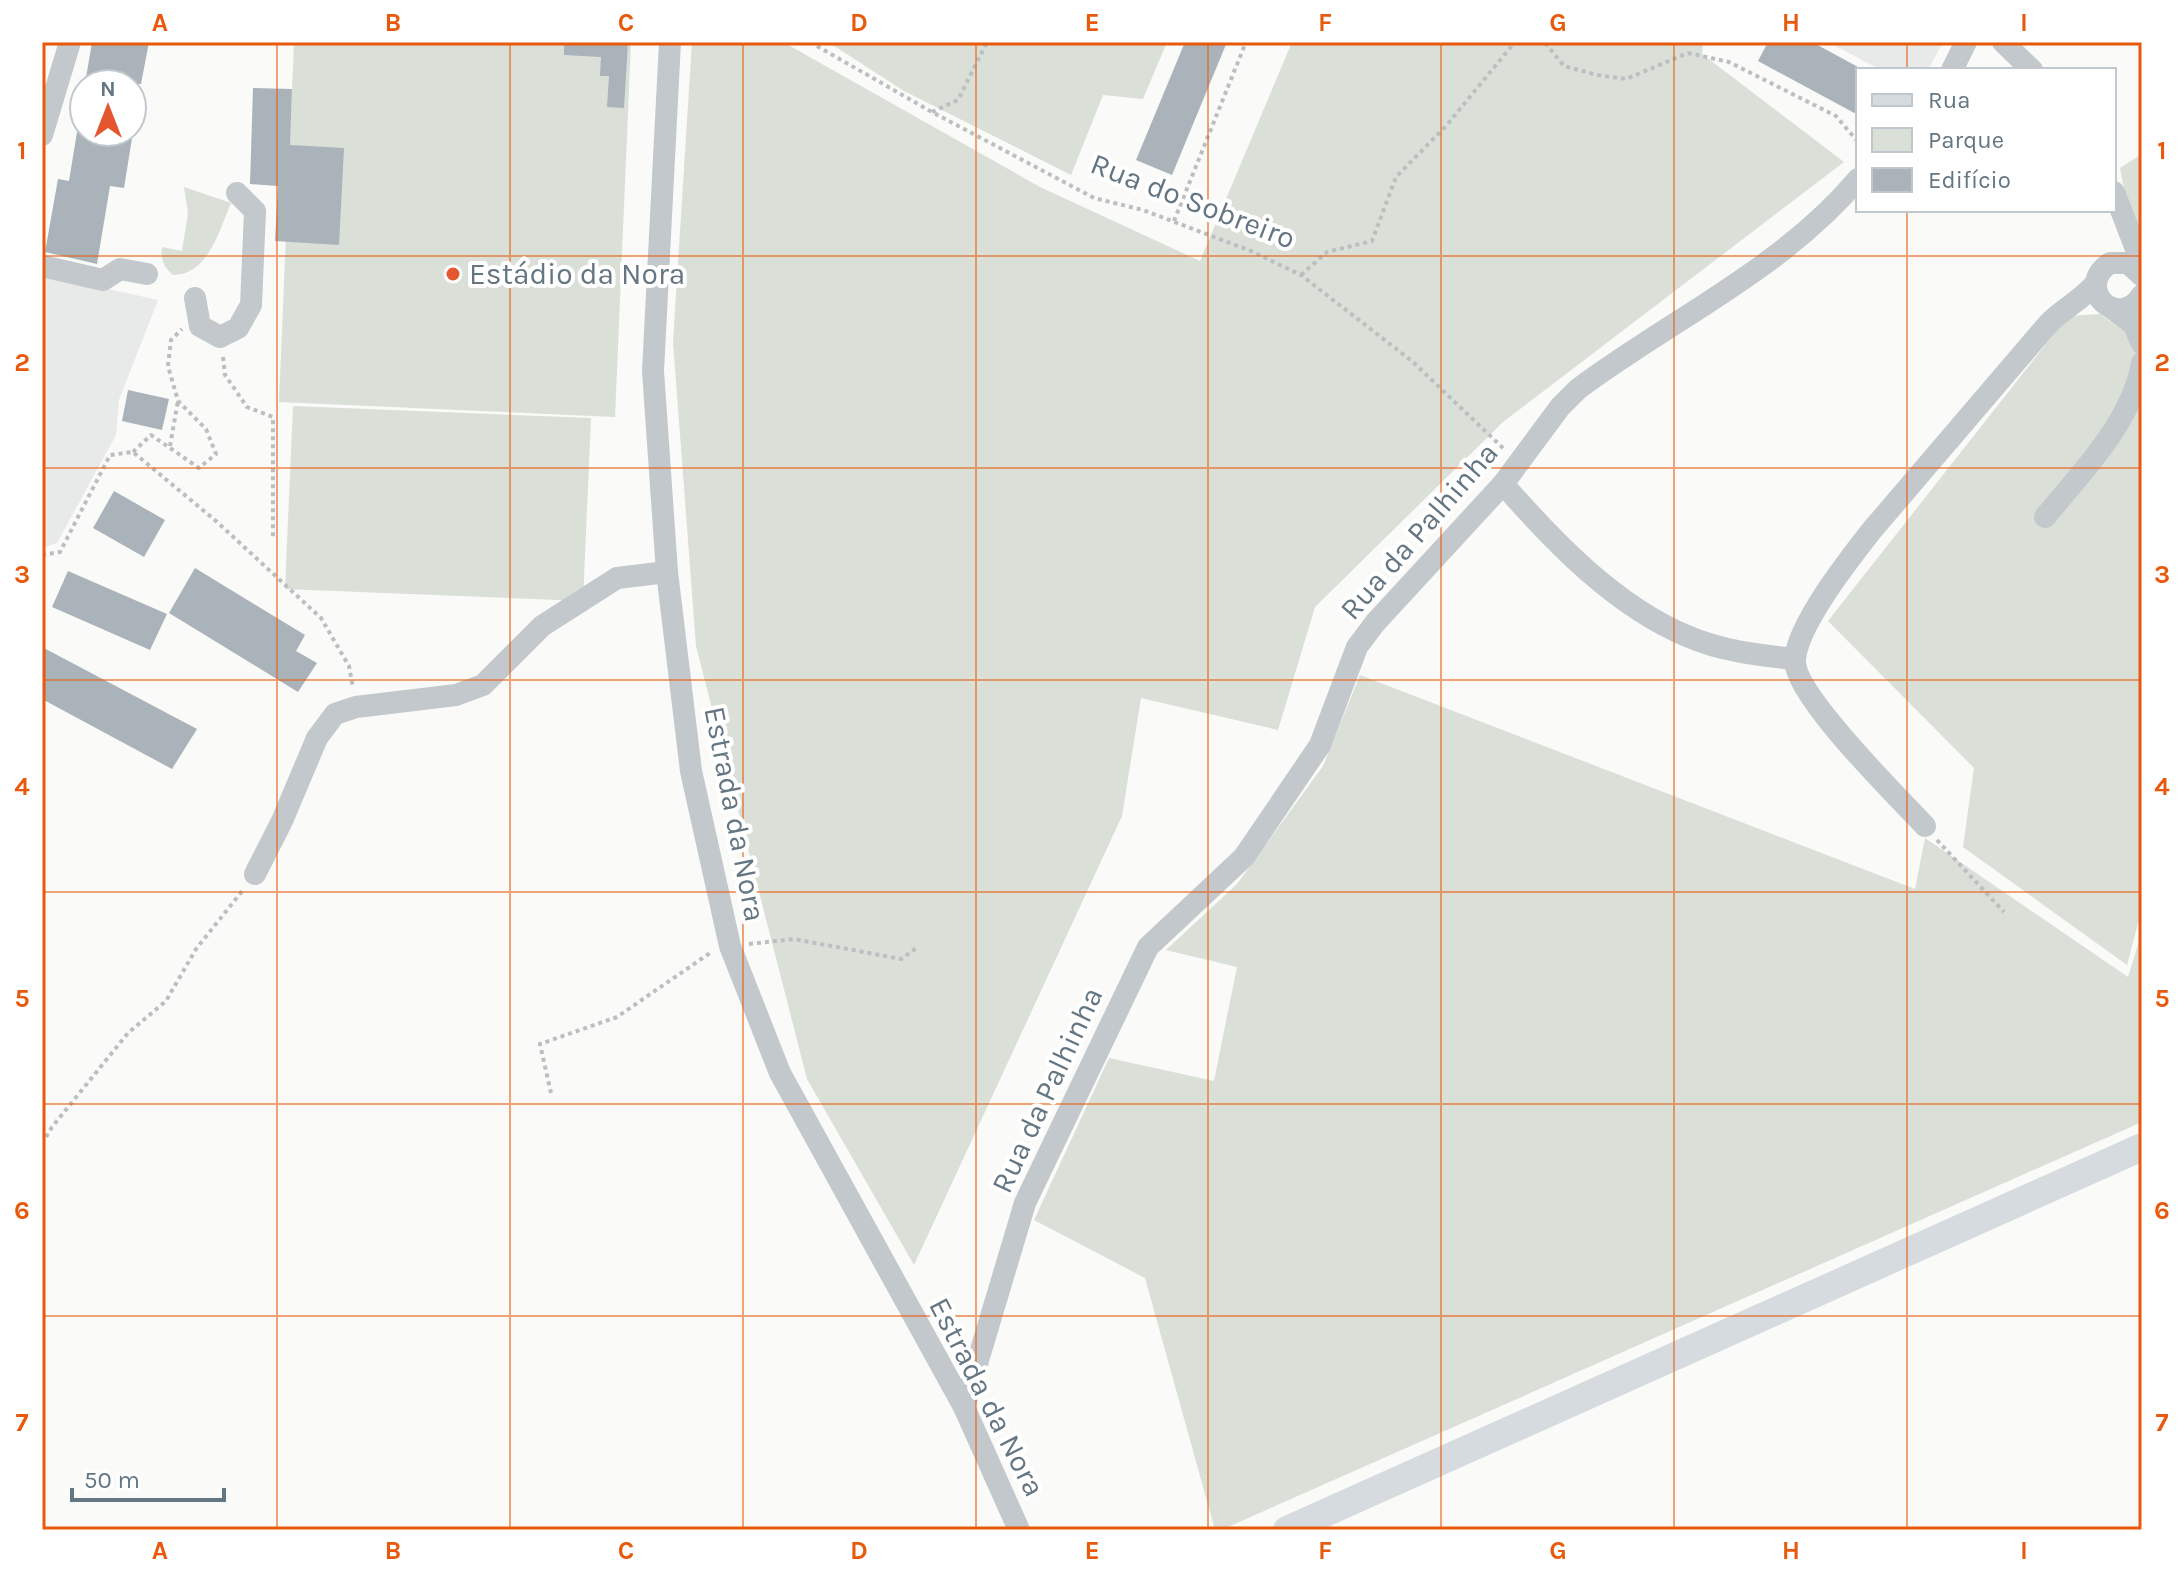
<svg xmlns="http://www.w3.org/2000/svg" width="2184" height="1572" font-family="Karla,sans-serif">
	<rect width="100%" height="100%" fill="#fafaf8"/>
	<g fill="#e8e9e9">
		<polygon points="1828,42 1943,42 1928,70 1881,70"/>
		<polygon points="42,274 158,300 119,400 116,435 57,543 42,548"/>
	</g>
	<g fill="#dadfd7">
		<polygon points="294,42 631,42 615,417 279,402"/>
		<polygon points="692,42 783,42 1040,187 1200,261 1292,42 1703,42 1702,54 1844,162 1503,422 1315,607 1278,730 1141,698 1122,816 914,1265 807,1079 696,646 673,342"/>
		<polygon points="828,42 1167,42 1143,99 1103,95 1071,175 904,91"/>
		<polygon points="2142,154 2142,282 2120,168"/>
		<path d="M184,187L231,203C219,231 208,275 173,275C164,267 160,260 162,247L182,251L188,213Z"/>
		<polygon points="2100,314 2142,344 2142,908 2127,965 1963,847 1974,768 1828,621 2068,316"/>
		<polygon points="293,406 591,418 583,601 285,589"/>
		<polygon points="1360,675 1915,889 1925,838 2128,977 2142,932 2142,1122 1221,1530 1215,1530 1145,1278 1034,1220 1109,1058 1214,1081 1237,967 1166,950 1237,884 1323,766"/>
	</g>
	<g fill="#aab3b9">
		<polygon points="92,42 149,42 141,84 85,84"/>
		<polygon points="564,42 628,42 624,108 607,107 609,76 600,76 601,57 564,55"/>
		<polygon points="1185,42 1227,42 1172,175 1136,160"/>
		<polygon points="1768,42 1812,42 1858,67 1858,115 1758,61"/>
		<polygon points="253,88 292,89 290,145 344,148 339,245 275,241 278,186 250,184"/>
		<polygon points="77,132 133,132 124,188 110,186 97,264 45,252 58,179 69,181"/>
		<polygon points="128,390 169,399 162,430 122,421"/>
		<polygon points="114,491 165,520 144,557 93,528"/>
		<polygon points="195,568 305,635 296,651 317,663 298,692 169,613"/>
		<polygon points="68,571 167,614 150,650 52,607"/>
		<polygon points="42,647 197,729 172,769 42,699"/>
	</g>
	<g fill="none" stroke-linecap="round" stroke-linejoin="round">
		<g stroke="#bbbfc2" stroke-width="4" stroke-dasharray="4 4" stroke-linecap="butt">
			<polyline points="810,42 932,112 1094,198 1143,210 1251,251 1301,275 1413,362 1504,449"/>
			<polyline points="1537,42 1546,44 1564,66 1597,75 1626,79 1688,53 1729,62 1836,116 1858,142"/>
			<polyline points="932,112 958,100 987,42"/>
			<polyline points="1174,221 1246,42"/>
			<polyline points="1301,275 1327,252 1372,241 1396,177 1446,126 1515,42"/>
			<polyline points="223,357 225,375 247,407 273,417 273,538"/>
			<polyline points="170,446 178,401"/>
			<polyline points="133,452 151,435 199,468 216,454 206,429 178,401 168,366 171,340 182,329"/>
			<polyline points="42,555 60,552 110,455 133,452 216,521 321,618 349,666 353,688"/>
			<polyline points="1937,840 2004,912"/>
			<polyline points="749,944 794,939 901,959 918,947"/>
			<polyline points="551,1093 540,1044 617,1017 710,953"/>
			<polyline points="42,1144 52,1127 128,1033 166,1001 196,949 243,890"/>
		</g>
		<g stroke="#c3c8cc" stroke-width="22">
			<polyline points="670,42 653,371 667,572 691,771 730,946 780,1073 964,1407 1019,1530"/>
			<polyline points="2003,42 2032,70"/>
			<polyline points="1952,70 1966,42"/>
			<polyline points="42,135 70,42"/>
			<polyline points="2114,192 2136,249 2142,275"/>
			<polyline points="42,266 103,280 120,269 147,274"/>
			<path d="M2142,276L2128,263H2110C2073,288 2118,332 2142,295"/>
			<polyline points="195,298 200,326 220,337 238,328 251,305 255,211 237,193"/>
			<polyline points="2113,309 2134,325 2142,344"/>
			<path d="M1503,484C1554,542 1615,606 1687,636C1721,651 1758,655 1795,659"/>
			<path d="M2045,517C2081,473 2132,422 2142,363"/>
			<path d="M1925,826C1898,797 1793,694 1795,660C1797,625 1850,558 1872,530L2049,323C2064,308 2083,299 2096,283"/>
			<polyline points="255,874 282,821 317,738 335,714 356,707 456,695 483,685 542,626 617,578 667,572"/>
			<path d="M964,1407L1025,1203L1148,947L1244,857L1320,745L1357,647L1375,623L1503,484L1560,407L1578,389C1672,319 1782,269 1858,179"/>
		</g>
		<polyline stroke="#d6dbdf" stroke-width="28" points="1287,1530 2142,1147"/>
	</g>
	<path fill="none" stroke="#e8590c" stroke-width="2" stroke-opacity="0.55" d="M277,42V1530M510,42V1530M743,42V1530M976,42V1530M1208,42V1530M1441,42V1530M1674,42V1530M1907,42V70M1907,210V1530M42,256H2142M42,468H2142M42,680H2142M42,892H2142M42,1104H2142M42,1316H2142"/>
	<circle fill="#e4572e" stroke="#fff" stroke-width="3" cx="453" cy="274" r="8"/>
	<g text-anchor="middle" stroke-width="8" stroke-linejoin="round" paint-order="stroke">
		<g font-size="30" fill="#657683" stroke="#fff">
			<text transform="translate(1193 201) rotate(21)" y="10">Rua do Sobreiro</text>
			<text transform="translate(1419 531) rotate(-49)" y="10">Rua da Palhinha</text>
			<text transform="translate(735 814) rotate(79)" y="10">Estrada da Nora</text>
			<text transform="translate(1047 1090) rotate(-65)" y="10">Rua da Palhinha</text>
			<text transform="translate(987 1397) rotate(63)" y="10">Estrada da Nora</text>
		</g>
		<g font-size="30" fill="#657683" stroke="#fff" text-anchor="start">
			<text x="469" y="284">Estádio da Nora</text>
		</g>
	</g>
	<rect width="2184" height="1572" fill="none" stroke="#ffffff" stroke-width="88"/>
	<rect x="1856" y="68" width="260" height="144" fill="#ffffff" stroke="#c1c8cd" stroke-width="2"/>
	<rect x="1872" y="94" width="40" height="12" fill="#d6dbdf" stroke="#c1c8cd" stroke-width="2"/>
	<text x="1928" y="108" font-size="24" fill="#657683">Rua</text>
	<rect x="1872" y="128" width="40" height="24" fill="#dadfd7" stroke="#c1c8cd" stroke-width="2"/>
	<text x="1928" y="148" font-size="24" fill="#657683">Parque</text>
	<rect x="1872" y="168" width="40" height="24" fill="#aab3b9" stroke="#c1c8cd" stroke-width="2"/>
	<text x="1928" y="188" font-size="24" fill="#657683">Edifício</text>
	<g transform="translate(108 108)"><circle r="38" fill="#ffffff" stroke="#c1c8cd" stroke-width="2"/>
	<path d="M0-6L14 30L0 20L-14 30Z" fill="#e4572e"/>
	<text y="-12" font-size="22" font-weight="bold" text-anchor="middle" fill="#657683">N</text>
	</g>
	<path d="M72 1488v12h152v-12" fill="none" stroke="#657683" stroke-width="4"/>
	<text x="84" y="1488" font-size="24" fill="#657683" stroke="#ffffff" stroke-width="6" paint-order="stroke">50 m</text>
	<rect x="44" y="44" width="2096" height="1484" fill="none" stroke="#e8590c" stroke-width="3"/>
	<g font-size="26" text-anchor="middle" font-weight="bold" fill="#e8590c">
		<text x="160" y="31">A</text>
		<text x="393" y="31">B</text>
		<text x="626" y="31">C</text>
		<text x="859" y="31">D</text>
		<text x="1092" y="31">E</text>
		<text x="1325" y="31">F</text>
		<text x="1558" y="31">G</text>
		<text x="1791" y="31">H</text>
		<text x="2024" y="31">I</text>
		<text x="22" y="159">1</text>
		<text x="2162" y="159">1</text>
		<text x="22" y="371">2</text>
		<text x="2162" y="371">2</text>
		<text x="22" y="583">3</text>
		<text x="2162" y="583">3</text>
		<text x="22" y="795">4</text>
		<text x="2162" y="795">4</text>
		<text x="22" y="1007">5</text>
		<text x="2162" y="1007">5</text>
		<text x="22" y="1219">6</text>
		<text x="2162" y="1219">6</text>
		<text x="22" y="1431">7</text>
		<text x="2162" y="1431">7</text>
		<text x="160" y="1559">A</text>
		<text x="393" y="1559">B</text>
		<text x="626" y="1559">C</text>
		<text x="859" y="1559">D</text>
		<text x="1092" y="1559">E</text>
		<text x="1325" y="1559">F</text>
		<text x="1558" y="1559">G</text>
		<text x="1791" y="1559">H</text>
		<text x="2024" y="1559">I</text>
	</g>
</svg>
